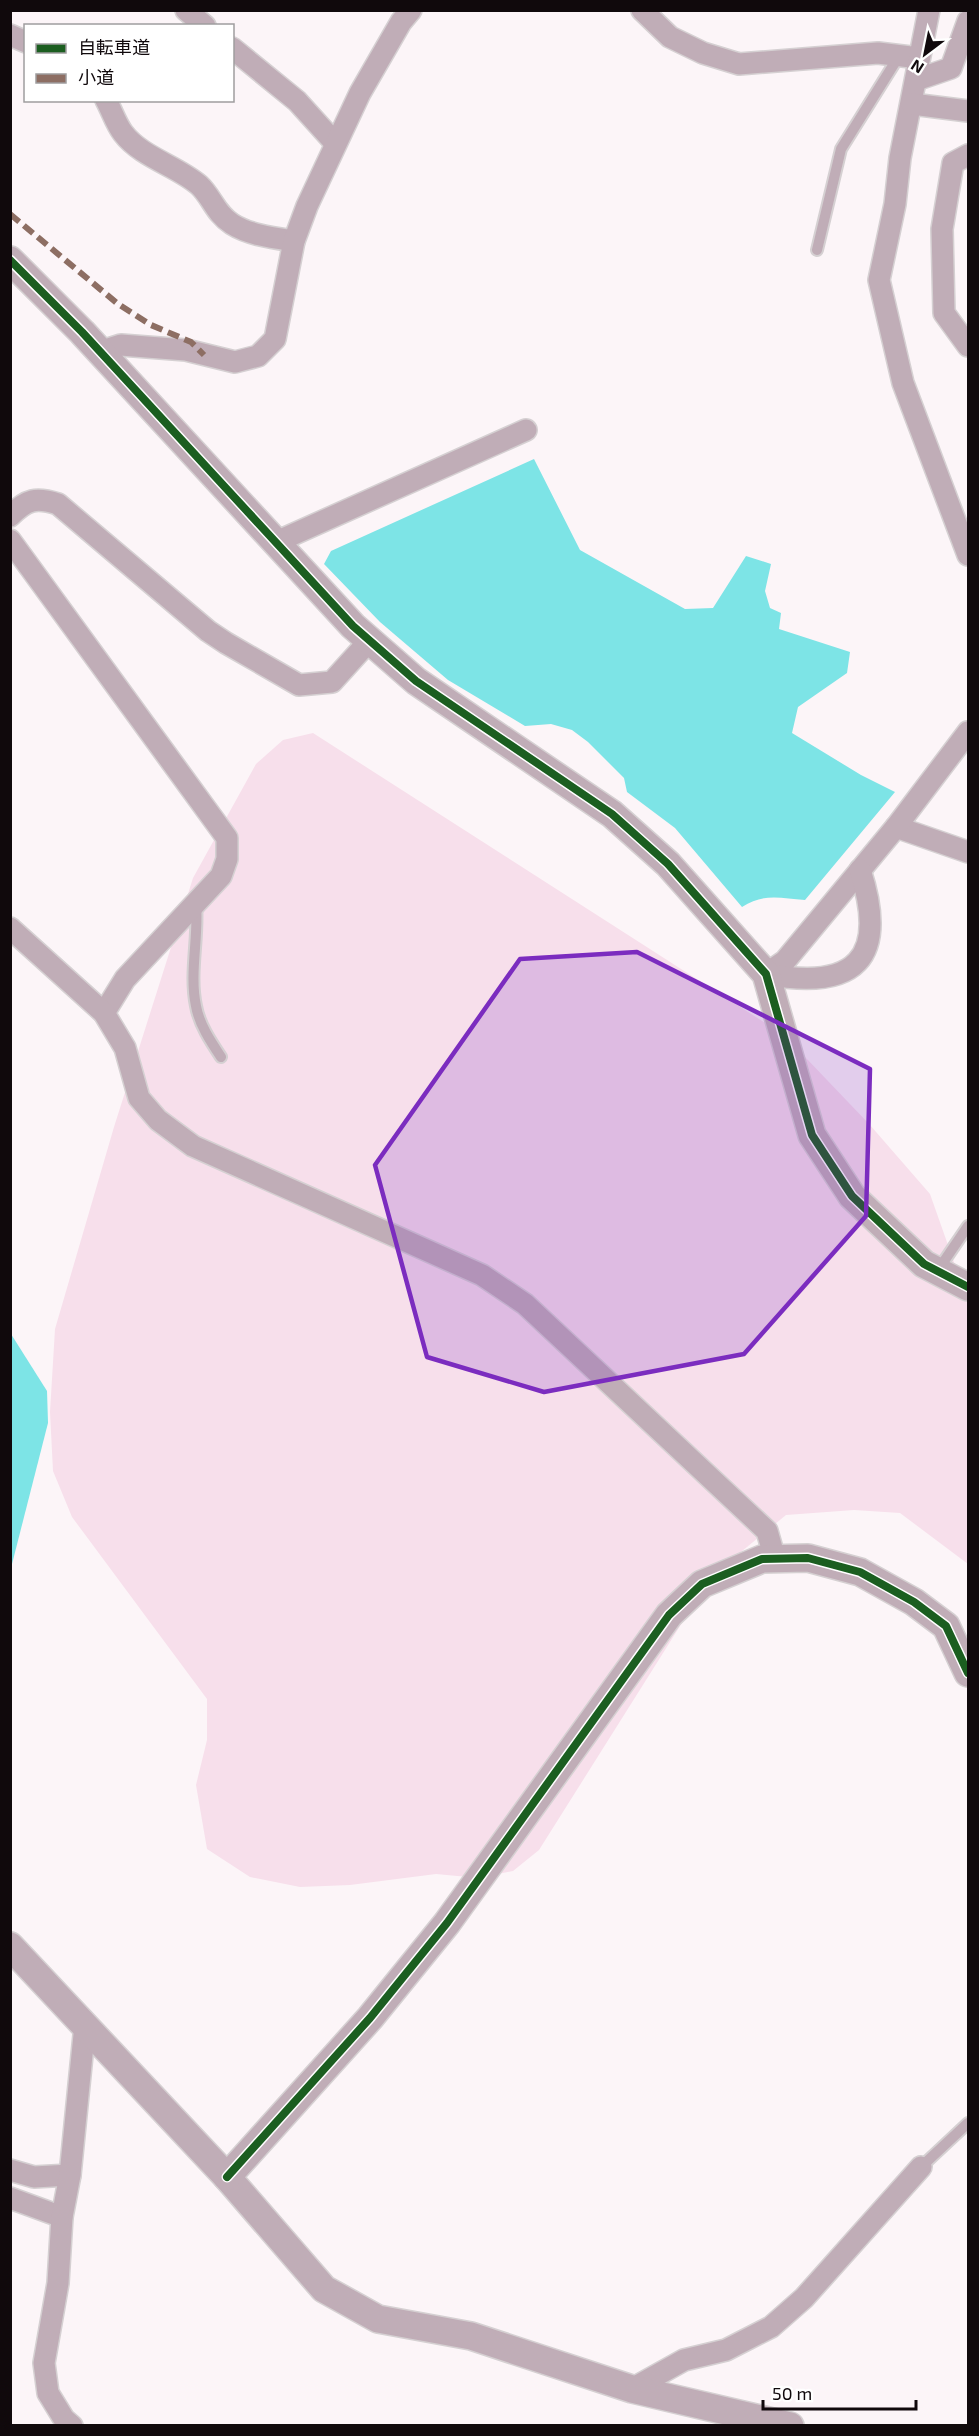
<svg xmlns="http://www.w3.org/2000/svg" width="979" height="2436" font-family="'Exo 2','Noto Sans JP',sans-serif">
	<rect width="100%" height="100%" fill="#fcf5f8"/>
	<polygon fill="#f7dfeb" points="313,733 784,1035 870,1125 930,1194 966,1296 968,1298 968,1564 900,1513 854,1510 786,1515 730,1561 687,1615 539,1850 513,1871 479,1878 436,1874 350,1885 300,1887 250,1877 207,1849 196,1785 207,1740 207,1699 72,1517 53,1471 50,1412 55,1329 114,1127 193,878 256,764 283,740"/>
	<g fill="#7de4e6">
		<path d="M534,459L580,550L685,609L713,608L746,556L771,564L765,591L770,608L781,613L779,629L850,652L847,673L798,707L792,733L861,775L895,792L805,900C780,898 763,893 742,907L675,828L627,792L624,778L588,742L572,730L551,724L525,726L448,680L380,622L324,564L331,551Z"/>
		<polygon points="11,1334 47,1391 48,1423 11,1568"/>
	</g>
	<g fill="none" stroke-linecap="round" stroke-linejoin="round">
		<defs>
			<g id="service">
				<polyline points="817,250 841,149 899,56"/>
				<path d="M196,903C199,937 189,973 196,1006C199,1024 211,1042 221,1057"/>
				<polyline points="938,1270 968,1226"/>
				<polyline points="921,2167 968,2123"/>
			</g>
			<g id="minor">
				<polyline points="186,10 205,26"/>
				<polyline points="642,10 670,37 703,53 739,64 878,53 919,58"/>
				<polyline points="929,10 900,158 895,204 879,280 903,383 968,555"/>
				<polyline points="10,35 26,42"/>
				<polyline points="232,48 297,101 335,143"/>
				<polyline points="916,80 951,68 968,21"/>
				<path d="M106,100C112,111 116,124 123,133C141,157 177,166 199,185C212,197 215,213 232,224C249,235 274,238 294,241"/>
				<polyline points="912,104 968,111"/>
				<polyline points="968,155 953,163 942,229 944,313 968,346"/>
				<polyline points="99,352 121,345 186,350 235,362 258,356 275,339 294,241 307,206 360,93 401,22 411,10"/>
				<path d="M10,516C27,499 36,497 58,504L208,631L226,643L299,685L332,682L370,640"/>
				<polyline points="10,540 227,838 227,859 221,876 125,979 104,1013"/>
				<polyline points="274,543 526,430"/>
				<polyline points="896,827 968,852"/>
				<polyline points="10,928 104,1013 125,1048 139,1098 158,1120 193,1146 482,1275 525,1304 767,1531 775,1559"/>
				<polyline points="766,974 785,961 896,827 968,732"/>
				<path d="M766,974C855,991 889,959 860,870"/>
				<polyline points="10,2170 34,2177 70,2175"/>
				<polyline points="10,2198 62,2217"/>
				<polyline points="632,2389 684,2360 726,2350 771,2327 804,2298 921,2167"/>
				<polyline points="72,2426 64,2419 48,2393 44,2363 58,2283 62,2217 70,2175 85,2025"/>
			</g>
			<g id="tertiary">
				<polyline points="10,260 82,332 353,626 416,681 612,814 668,864 766,974 812,1135 852,1196 924,1264 968,1287"/>
				<polyline points="10,1946 227,2177 324,2289 378,2319 471,2336 632,2389 790,2426"/>
				<polyline points="227,2177 370,2018 447,1923 669,1615 702,1584 762,1559 808,1558 860,1572 914,1602 946,1626 968,1673"/>
			</g>
		</defs>
		<use href="#service" stroke="#d5d0d2" stroke-width="14"/>
		<use href="#minor" stroke="#d5d0d2" stroke-width="24"/>
		<use href="#tertiary" stroke="#d5d0d2" stroke-width="30"/>
		<use href="#service" stroke="#c0adb7" stroke-width="10"/>
		<use href="#minor" stroke="#c0adb7" stroke-width="21"/>
		<use href="#tertiary" stroke="#c0adb7" stroke-width="27"/>
		<polyline stroke="#8d6e63" stroke-width="6" stroke-dasharray="12 6" stroke-linecap="butt" points="10,214 118,304 151,325 191,342 204,355"/>
		<defs>
			<g id="cycleway">
				<polyline points="10,260 82,332 353,626 416,681 612,814 668,864 766,974 812,1135 852,1196 924,1264 968,1287"/>
				<polyline points="227,2177 370,2018 447,1923 669,1615 702,1584 762,1559 808,1558 860,1572 914,1602 946,1626 968,1673"/>
			</g>
		</defs>
		<use href="#cycleway" stroke="#fff" stroke-width="11"/>
		<use href="#cycleway" stroke="#1b5e20" stroke-width="8"/>
	</g>
	<path fill="#7b2cbf" fill-opacity="0.2" stroke="#7b2cbf" stroke-width="4.5" stroke-linejoin="round" d="M637,952L870,1069L866,1216L744,1354L544,1392L427,1357L375,1165L520,959Z"/>
	<rect width="979" height="2436" fill="none" stroke="#10090c" stroke-width="24"/>
	<rect x="24" y="24" width="210" height="78" fill="#ffffff" stroke="#9f9d9e" stroke-width="1.5"/>
	<rect x="36" y="44" width="30" height="9" fill="#1b5e20" stroke="#9f9d9e" stroke-width="1.5"/>
	<text x="78" y="54" font-size="18" fill="#10090c">自転車道</text>
	<rect x="36" y="74" width="30" height="9" fill="#8d6e63" stroke="#9f9d9e" stroke-width="1.5"/>
	<text x="78" y="84" font-size="18" fill="#10090c">小道</text>
	<g transform="translate(925 54) rotate(212)" stroke="#ffffff" stroke-width="4.5" paint-order="stroke">
	<path d="M0-4.5L10 22L0 15L-10 22Z" fill="#10090c"/>
	<text y="-9" font-size="16" font-weight="bold" text-anchor="middle" fill="#10090c">N</text>
	</g>
	<path d="M763 2400v9h153v-9" fill="none" stroke="#10090c" stroke-width="3"/>
	<text x="772" y="2400" font-size="18" fill="#10090c" stroke="#ffffff" stroke-width="4.5" paint-order="stroke">50 m</text>
</svg>
